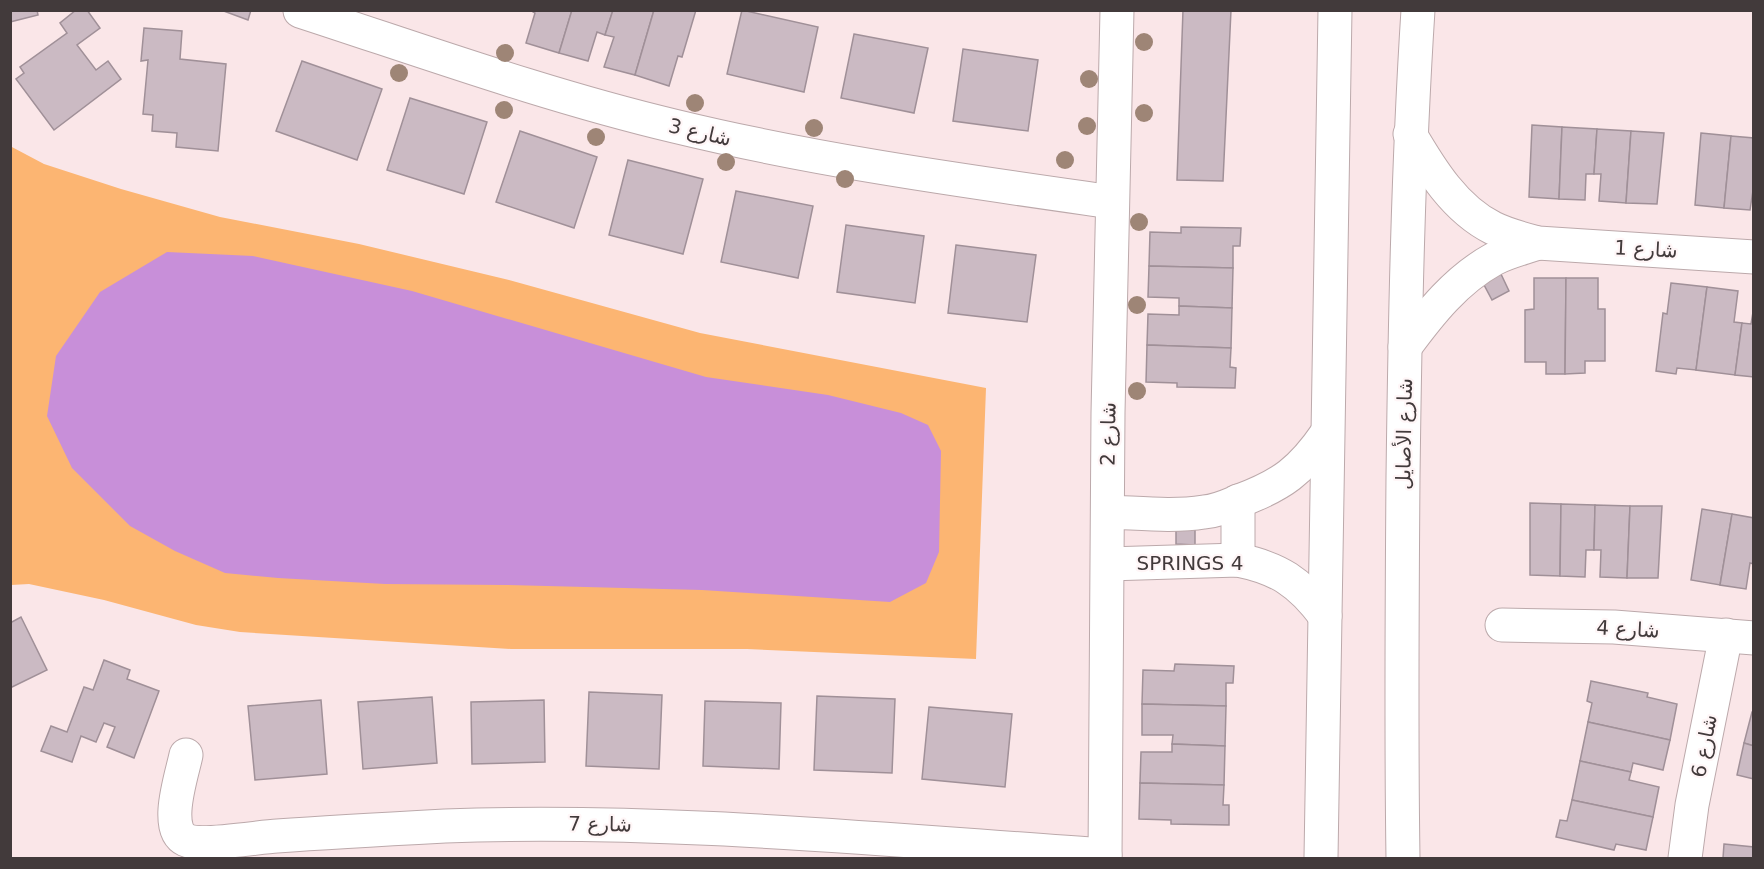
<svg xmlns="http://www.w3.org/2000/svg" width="1764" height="869" font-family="'DejaVu Sans',Cairo,sans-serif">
	<rect width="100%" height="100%" fill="#fae6e8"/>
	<polygon fill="#fcb572" points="10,146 44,164 121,189 220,217 359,244 509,280 700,333 986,388 976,659 747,649 511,649 240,632 196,625 104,600 29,584 11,585"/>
	<polygon fill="#c88fd9" points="167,252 253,256 412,291 706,377 828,395 901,413 928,425 941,451 939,552 926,583 890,602 702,590 506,585 385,584 278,578 225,573 175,551 130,526 72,468 47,416 56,356 100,292"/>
	<g fill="#cbbac3" stroke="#a09098" stroke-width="1.5">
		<polygon points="10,10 37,10 38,15 10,22"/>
		<polygon points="76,10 87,10 100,28 77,45 96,70 108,61 121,79 54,130 16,79 24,73 20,67 67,33 60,23"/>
		<polygon points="221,10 251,10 248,20"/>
		<polygon points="530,10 572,10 559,53 526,43 535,13"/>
		<polygon points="572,10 613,10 605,35 597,32 588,61 559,53"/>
		<polygon points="613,10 654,10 635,75 604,67 614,37 605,35"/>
		<polygon points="654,10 696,10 682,57 678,56 669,86 635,75"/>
		<polygon points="742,10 818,27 804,92 727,74"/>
		<polygon points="1183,10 1231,10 1223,181 1177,180"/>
		<polygon points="144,28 182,31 180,59 226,64 218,151 176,147 177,133 152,131 153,115 143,114 148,60 141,61"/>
		<polygon points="854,34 928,48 914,113 841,98"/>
		<polygon points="963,49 1038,60 1028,131 953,121"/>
		<polygon points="302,61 382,89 357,160 276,131"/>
		<polygon points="410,98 487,122 464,194 387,170"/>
		<polygon points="1532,125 1562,127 1559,199 1529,197"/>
		<polygon points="1562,127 1597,129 1594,174 1586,174 1585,200 1559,199"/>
		<polygon points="1597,129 1631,131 1626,203 1599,201 1601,174 1594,174"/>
		<polygon points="520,131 597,157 574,228 496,202"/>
		<polygon points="1631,131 1664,133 1657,204 1626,203"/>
		<polygon points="1701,133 1731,136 1724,208 1695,205"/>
		<polygon points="1731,136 1754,138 1754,184 1750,210 1724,208"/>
		<polygon points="628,160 703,179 683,254 609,235"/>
		<polygon points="736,191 813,206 798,278 721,262"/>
		<polygon points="846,225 924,236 915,303 837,292"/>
		<polygon points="1181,227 1241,228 1240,246 1233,246 1233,268 1149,266 1150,232 1181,233"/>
		<polygon points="956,245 1036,255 1027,322 948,313"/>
		<polygon points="1149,266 1233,268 1232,308 1179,306 1179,298 1148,297"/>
		<polygon points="1500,272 1509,291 1492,300 1482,281"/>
		<polygon points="1534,278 1566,278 1565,374 1546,374 1546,362 1525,362 1525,310 1534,309"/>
		<polygon points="1566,278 1598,278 1598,309 1605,309 1605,361 1585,361 1585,373 1565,374"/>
		<polygon points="1671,283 1707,287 1696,370 1677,368 1676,374 1656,371 1663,313 1667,314"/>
		<polygon points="1707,287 1738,291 1734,322 1742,323 1735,375 1696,370"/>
		<polygon points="1179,306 1232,308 1231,348 1147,345 1148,314 1179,315"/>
		<polygon points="1754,306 1754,377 1735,375 1742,323 1751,324"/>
		<polygon points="1147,345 1231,348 1230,367 1236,368 1235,388 1177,387 1177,383 1146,382"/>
		<polygon points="1530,503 1561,504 1560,576 1530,575"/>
		<polygon points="1561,504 1595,505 1594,550 1586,550 1585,577 1560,576"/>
		<polygon points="1595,505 1630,506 1627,578 1600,577 1601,550 1594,550"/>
		<polygon points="1630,506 1662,506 1658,578 1627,578"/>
		<polygon points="1702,509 1732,514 1720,585 1691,580"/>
		<polygon points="1732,514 1754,518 1754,564 1750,563 1746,589 1720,585"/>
		<polygon points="1176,523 1195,524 1195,545 1176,544"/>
		<polygon points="21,617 47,670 10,688 10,623"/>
		<polygon points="104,660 130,670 127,679 159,691 134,758 107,747 115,727 104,723 96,742 81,736 72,762 41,751 51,726 67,732 84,687 93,690"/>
		<polygon points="1175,664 1234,666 1233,683 1226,683 1226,706 1142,704 1143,670 1174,671"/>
		<polygon points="1591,681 1648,693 1647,697 1677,704 1670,740 1588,722 1592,703 1587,701"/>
		<polygon points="589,692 662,695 659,769 586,766"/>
		<polygon points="817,696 895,699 892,773 814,770"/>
		<polygon points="432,697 437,763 363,769 358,702"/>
		<polygon points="321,700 327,774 255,780 248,706"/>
		<polygon points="544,700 545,762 472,764 471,702"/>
		<polygon points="705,701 781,703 779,769 703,766"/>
		<polygon points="1142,704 1226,706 1225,746 1172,744 1173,735 1142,735"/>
		<polygon points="929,707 1012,714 1005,787 922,779"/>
		<polygon points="1752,712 1754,712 1754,746 1744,743"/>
		<polygon points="1588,722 1670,740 1663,770 1633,763 1631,772 1580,761"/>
		<polygon points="1744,743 1754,746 1754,779 1737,775"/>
		<polygon points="1172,744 1225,746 1224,785 1140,783 1141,752 1172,752"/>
		<polygon points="1580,761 1631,772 1629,780 1659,787 1653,817 1572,800"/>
		<polygon points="1140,783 1224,785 1223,805 1229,805 1229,825 1171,824 1171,820 1139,819"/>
		<polygon points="1572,800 1653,817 1646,850 1616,844 1614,850 1556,837 1560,820 1567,821"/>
		<polygon points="1724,844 1754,847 1754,858 1723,858"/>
	</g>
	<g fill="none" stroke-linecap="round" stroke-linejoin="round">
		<defs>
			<g id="street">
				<path d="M300,11C423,51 548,96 674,126C818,161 965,181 1112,202"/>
				<path d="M1410,134C1431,170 1455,209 1493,228C1507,235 1523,239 1538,243L1754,257"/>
				<path d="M1405,347C1430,313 1456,280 1494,259C1507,252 1524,248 1538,243"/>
				<path d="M1108,512C1139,513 1173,517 1204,512C1217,511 1227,506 1239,501C1282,485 1301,471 1327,433"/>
				<polyline points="1238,560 1238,501"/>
				<path d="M1108,564L1238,560C1278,568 1300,582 1325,616"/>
				<polyline points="1502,625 1614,627 1754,638"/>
				<path d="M186,755C182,775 163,829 186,840C201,847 258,837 277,836C333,832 389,829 445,826C665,818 885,840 1105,855"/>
				<polyline points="1105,858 1108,413 1117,10"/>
				<polyline points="1685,858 1692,805 1726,635"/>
			</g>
			<g id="secondary">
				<polyline points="1321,858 1335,10"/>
				<path d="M1403,858C1401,731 1402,605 1403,477C1405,322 1408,166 1418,10"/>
			</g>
		</defs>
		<use href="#street" stroke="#bca9ab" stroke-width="35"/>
		<use href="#secondary" stroke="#bca9ab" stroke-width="35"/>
		<use href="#street" stroke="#fff" stroke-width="33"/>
		<use href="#secondary" stroke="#fff" stroke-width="33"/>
	</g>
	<g fill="#9e8576">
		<circle cx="1144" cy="42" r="9"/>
		<circle cx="505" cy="53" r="9"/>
		<circle cx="399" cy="73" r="9"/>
		<circle cx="1089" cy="79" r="9"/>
		<circle cx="695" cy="103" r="9"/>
		<circle cx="504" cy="110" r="9"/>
		<circle cx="1144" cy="113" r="9"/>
		<circle cx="1087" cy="126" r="9"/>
		<circle cx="814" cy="128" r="9"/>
		<circle cx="596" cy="137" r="9"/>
		<circle cx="1065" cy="160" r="9"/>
		<circle cx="726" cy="162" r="9"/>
		<circle cx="845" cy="179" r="9"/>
		<circle cx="1139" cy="222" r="9"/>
		<circle cx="1137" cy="305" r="9"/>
		<circle cx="1137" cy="391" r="9"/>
	</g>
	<g text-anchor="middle" stroke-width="4.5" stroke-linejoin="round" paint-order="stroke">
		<g font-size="20" fill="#423a3b" stroke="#fff6f7">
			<text transform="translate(700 132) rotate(13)" y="7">شارع 3</text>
			<text transform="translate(1646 249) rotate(3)" y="7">شارع 1</text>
			<text transform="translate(1108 434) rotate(-89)" y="7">شارع 2</text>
			<text transform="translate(1404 434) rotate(-89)" y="7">شارع الأصايل</text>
			<text x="1190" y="570">SPRINGS 4</text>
			<text transform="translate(1628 629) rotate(3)" y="7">شارع 4</text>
			<text transform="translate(1704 746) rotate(-79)" y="7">شارع 6</text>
			<text transform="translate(600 824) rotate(1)" y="7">شارع 7</text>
		</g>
	</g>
	<rect width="1764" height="869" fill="none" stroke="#423a3b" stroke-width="24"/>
</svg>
